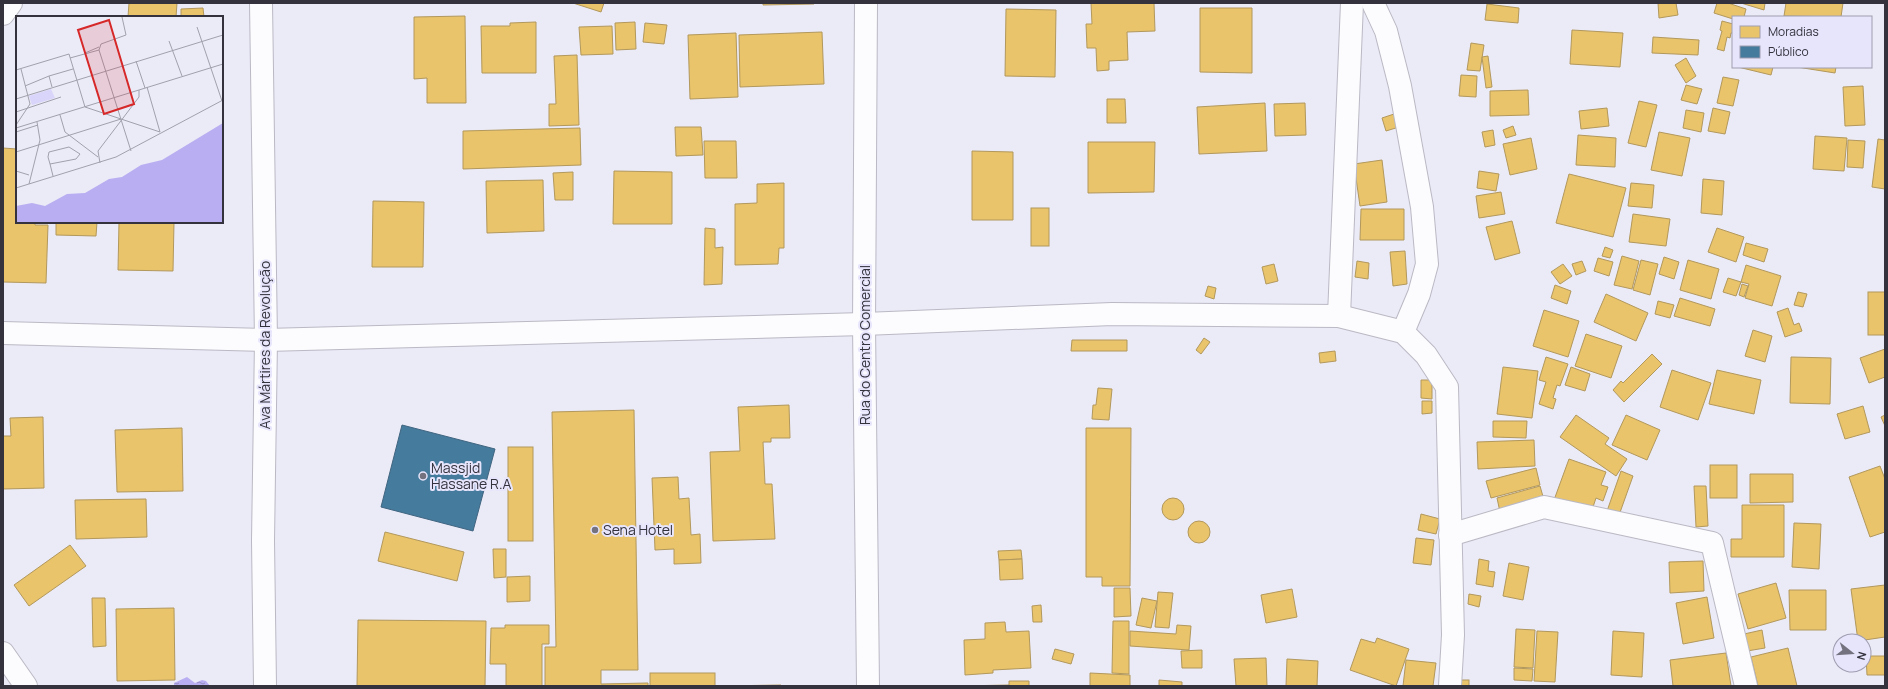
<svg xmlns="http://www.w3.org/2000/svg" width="1888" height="689" font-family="Manrope,sans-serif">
	<defs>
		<pattern id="water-ripples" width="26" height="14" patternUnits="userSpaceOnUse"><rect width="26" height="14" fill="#b8aef1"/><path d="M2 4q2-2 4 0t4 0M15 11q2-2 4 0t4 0" fill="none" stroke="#968ec4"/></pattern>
	</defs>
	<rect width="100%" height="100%" fill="#ebeaf7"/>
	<polygon fill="url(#water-ripples)" points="187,677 195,683 202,680 206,681 210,686 174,686 174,683"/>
	<g fill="#e9c46a" stroke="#b2985c">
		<polygon points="129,3 177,3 176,17 128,17"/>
		<polygon points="573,3 604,3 601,12"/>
		<polygon points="763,3 814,3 814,4 763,5"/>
		<polygon points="1091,3 1154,3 1155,31 1127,32 1128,60 1109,61 1109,70 1097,71 1096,48 1087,48 1086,24 1092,24"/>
		<polygon points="1658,3 1676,3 1678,15 1659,18"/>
		<polygon points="1717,3 1728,3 1746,9 1744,17 1733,17 1733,19 1714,13"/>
		<polygon points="1741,3 1765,3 1764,10"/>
		<polygon points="1786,3 1843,3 1841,17 1784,16"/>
		<polygon points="1487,4 1519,8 1518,23 1485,20"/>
		<polygon points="203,8 204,17 181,17 181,9"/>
		<polygon points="1200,8 1252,8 1252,73 1200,72"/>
		<polygon points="1006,9 1056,10 1055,77 1005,76"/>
		<polygon points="465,16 466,103 427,103 427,78 414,79 414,17"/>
		<polygon points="1722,21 1733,24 1733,33 1731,33 1730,38 1727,37 1724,51 1717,49 1722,31 1720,30"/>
		<polygon points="536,22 536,73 482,73 481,26 510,26 510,23"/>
		<polygon points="635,22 636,49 616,50 615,23"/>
		<polygon points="645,23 667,25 664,44 643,42"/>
		<polygon points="612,26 613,54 581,55 579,27"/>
		<polygon points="1572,30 1623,33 1620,67 1570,64"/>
		<polygon points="822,32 824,84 740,87 739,35"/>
		<polygon points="736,33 738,97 690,99 688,35"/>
		<polygon points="1653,37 1699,40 1698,55 1652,53"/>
		<polygon points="1471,43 1484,45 1480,71 1467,70"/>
		<polygon points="577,55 579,125 549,126 549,104 556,104 554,56"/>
		<polygon points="1488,56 1492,87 1486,88 1482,57"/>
		<polygon points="1686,58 1696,76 1686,83 1675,65"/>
		<polygon points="1738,67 1773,67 1771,75"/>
		<polygon points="1797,67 1836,67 1835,73"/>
		<polygon points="1461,75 1477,76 1476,97 1459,96"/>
		<polygon points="1723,77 1739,80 1733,106 1717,103"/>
		<polygon points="1686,85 1702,89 1697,104 1681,100"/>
		<polygon points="1863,86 1865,125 1845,126 1843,87"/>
		<polygon points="1528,90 1529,115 1490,116 1490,91"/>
		<polygon points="1107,99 1125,99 1126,123 1107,123"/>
		<polygon points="1639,101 1657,105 1646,147 1628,143"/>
		<polygon points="1265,103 1267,151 1199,154 1197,107"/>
		<polygon points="1305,103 1306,135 1275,136 1274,104"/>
		<polygon points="1607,108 1609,126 1581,129 1579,111"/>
		<polygon points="1713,108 1730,112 1725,134 1708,131"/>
		<polygon points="1686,110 1704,113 1701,132 1683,128"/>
		<polygon points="1394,114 1399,127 1386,131 1382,118"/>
		<polygon points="1513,126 1516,135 1506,138 1503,130"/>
		<polygon points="675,127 701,127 703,155 676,156"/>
		<polygon points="580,128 581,165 463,169 463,131"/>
		<polygon points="1493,130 1495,145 1485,147 1482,132"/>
		<polygon points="1659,132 1690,138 1682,176 1651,170"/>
		<polygon points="1578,135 1616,138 1615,167 1576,165"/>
		<polygon points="1815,136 1847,138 1844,171 1813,169"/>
		<polygon points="1531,138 1537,169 1510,175 1503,144"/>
		<polygon points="1878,139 1885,140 1885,189 1872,187"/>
		<polygon points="1848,140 1865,141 1863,168 1847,167"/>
		<polygon points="704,141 736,141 737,178 705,178"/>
		<polygon points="1088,142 1155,142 1154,192 1088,193"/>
		<polygon points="3,148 17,149 17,222 35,222 35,225 48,225 46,283 3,282"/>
		<polygon points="972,151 1013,152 1013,220 972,220"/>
		<polygon points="1382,160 1387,202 1360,206 1354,164"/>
		<polygon points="614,171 672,172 672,224 613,224"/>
		<polygon points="1479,171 1499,174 1496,191 1477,188"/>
		<polygon points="573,172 573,200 555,200 553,173"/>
		<polygon points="1569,174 1626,188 1613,237 1556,223"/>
		<polygon points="1703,179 1724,181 1722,215 1701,213"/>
		<polygon points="543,180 544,231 487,233 486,181"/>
		<polygon points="784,183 784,248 779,248 778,264 735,265 735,204 757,203 757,184"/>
		<polygon points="1631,183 1654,185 1652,208 1628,206"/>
		<polygon points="1501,192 1505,214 1479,218 1476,196"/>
		<polygon points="373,201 424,202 423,267 372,267"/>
		<rect x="1031" y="208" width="18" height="38"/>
		<polygon points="1361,209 1404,209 1404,240 1360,240"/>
		<polygon points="1633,214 1670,219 1666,246 1629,242"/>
		<polygon points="1512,221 1520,253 1495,260 1486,227"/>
		<polygon points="56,222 97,222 96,236 56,235"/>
		<polygon points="119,222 174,222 173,271 118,270"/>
		<polygon points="705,228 715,229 715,248 723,247 722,284 704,285"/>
		<polygon points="1717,228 1744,237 1736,262 1708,252"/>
		<polygon points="1746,243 1768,249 1764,262 1743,255"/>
		<polygon points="1605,247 1613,250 1610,258 1602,256"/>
		<polygon points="1405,251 1407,284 1393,286 1390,252"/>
		<polygon points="1622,256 1639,261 1632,289 1614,285"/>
		<polygon points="1664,257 1679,262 1674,279 1659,274"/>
		<polygon points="1598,258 1613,262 1609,276 1594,271"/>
		<polygon points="1641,260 1658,264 1650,295 1633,290"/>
		<polygon points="1688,260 1719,269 1711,299 1680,290"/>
		<polygon points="1357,261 1369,263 1368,279 1355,277"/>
		<polygon points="1582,261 1586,271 1576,275 1572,264"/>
		<polygon points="1274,264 1278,281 1266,284 1262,267"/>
		<polygon points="1563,264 1572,276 1560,284 1551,272"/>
		<polygon points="1746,265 1781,276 1772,306 1745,298 1749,284 1741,282"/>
		<polygon points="1728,278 1741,282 1736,296 1723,292"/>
		<polygon points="1742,284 1748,286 1744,297 1739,295"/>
		<polygon points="1555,285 1571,291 1567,304 1551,298"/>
		<polygon points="1208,286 1216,288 1214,299 1205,296"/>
		<polygon points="1798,292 1807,294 1803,307 1794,305"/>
		<rect x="1868" y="292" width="17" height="43"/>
		<polygon points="1606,294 1648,313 1636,341 1594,322"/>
		<polygon points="1680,298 1715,309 1710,326 1674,316"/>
		<polygon points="1658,301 1674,305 1670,318 1655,314"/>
		<polygon points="1788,308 1794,325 1799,323 1802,331 1785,337 1777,312"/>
		<polygon points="1544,310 1579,321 1568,357 1533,346"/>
		<polygon points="1753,330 1772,336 1765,362 1745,356"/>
		<polygon points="1586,334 1622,346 1611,378 1575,366"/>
		<polygon points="1204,338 1210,342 1201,354 1196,350"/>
		<polygon points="1072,340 1127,340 1127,351 1071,351"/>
		<polygon points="1885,349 1885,377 1869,383 1860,358"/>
		<polygon points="1335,351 1336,361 1320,363 1319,353"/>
		<polygon points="1652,354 1662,364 1624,402 1613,390 1621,381 1623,383"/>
		<polygon points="1546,357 1568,364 1560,386 1557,385 1553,398 1556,399 1553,409 1539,404 1546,382 1539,380"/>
		<polygon points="1791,357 1831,358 1830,404 1790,403"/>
		<polygon points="1503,367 1538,371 1532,418 1497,414"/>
		<polygon points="1571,367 1590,374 1585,391 1565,385"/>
		<polygon points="1672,370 1711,383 1698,420 1660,407"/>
		<polygon points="1717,370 1761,380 1754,414 1709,404"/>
		<polygon points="1421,380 1432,380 1432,399 1421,398"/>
		<polygon points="1098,388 1112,389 1109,420 1092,419 1093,405 1096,405"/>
		<polygon points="1422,401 1432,401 1432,413 1422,414"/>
		<polygon points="789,405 790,438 771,438 771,442 763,442 765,484 772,484 775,539 713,541 710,452 740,451 738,407"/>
		<polygon points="1863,406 1870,432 1845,439 1837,414"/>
		<polygon points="634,410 638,670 601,670 601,684 648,683 648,686 545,686 545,647 556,647 552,412"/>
		<polygon points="1576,415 1609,438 1605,444 1627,459 1616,476 1560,437"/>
		<polygon points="1626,415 1660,430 1647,460 1612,445"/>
		<polygon points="1885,415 1885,426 1881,417"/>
		<polygon points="43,417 44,488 3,489 3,436 11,436 10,418"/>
		<polygon points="1493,421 1527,421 1526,438 1493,437"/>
		<polygon points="182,428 183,491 117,492 115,430"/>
		<polygon points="1086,428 1131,428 1130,586 1102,586 1102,577 1086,577"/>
		<polygon points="1534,440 1535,466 1478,469 1477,442"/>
		<rect x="508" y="447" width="25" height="94"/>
		<polygon points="1569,459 1606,472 1601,485 1608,487 1603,501 1596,498 1591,513 1554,500"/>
		<rect x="1710" y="465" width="27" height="33"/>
		<polygon points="1880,466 1885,479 1885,532 1870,537 1849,477"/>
		<polygon points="1536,468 1540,485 1491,498 1486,481"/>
		<polygon points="1621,471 1633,476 1618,518 1606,514"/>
		<polygon points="1750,474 1793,474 1793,502 1750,503"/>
		<polygon points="678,477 679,499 689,498 691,535 700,534 701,563 674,564 674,549 655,550 652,478"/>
		<polygon points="1540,486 1544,500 1500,512 1497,498"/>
		<polygon points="1694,486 1706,486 1708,526 1696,527"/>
		<circle cx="1173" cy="509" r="11"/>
		<polygon points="146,499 147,537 76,539 75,500"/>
		<polygon points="1742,505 1784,505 1784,557 1731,557 1731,539 1742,539"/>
		<polygon points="1421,514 1440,519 1436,534 1418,530"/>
		<circle cx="1199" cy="532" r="11"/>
		<polygon points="1794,523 1821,524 1819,569 1792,567"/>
		<polygon points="385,532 464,552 457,581 378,561"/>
		<polygon points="1416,538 1434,540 1431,565 1413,563"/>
		<polygon points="70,545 86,566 29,606 14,585"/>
		<polygon points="493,549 506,549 506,577 494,578"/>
		<polygon points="1021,550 1022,559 999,560 998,551"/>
		<polygon points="1022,559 1023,579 1000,580 999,560"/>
		<polygon points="1479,559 1489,561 1488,571 1495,572 1493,587 1476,584"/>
		<polygon points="1703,561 1704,591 1670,593 1669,562"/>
		<polygon points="1509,563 1529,567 1523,600 1503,596"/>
		<polygon points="530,576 530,601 507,602 507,577"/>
		<polygon points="1776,583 1786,618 1748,629 1738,594"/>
		<polygon points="1885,585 1885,637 1858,641 1851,589"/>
		<polygon points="1114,588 1130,588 1131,616 1114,617"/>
		<polygon points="1292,589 1297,617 1266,623 1261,595"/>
		<polygon points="1789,590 1826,590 1826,630 1790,630"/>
		<polygon points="1158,592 1173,593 1169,628 1155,627"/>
		<polygon points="1469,594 1481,596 1479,607 1468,604"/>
		<polygon points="1707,597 1714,638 1683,644 1676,603"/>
		<polygon points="92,598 105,598 106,646 93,647"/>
		<polygon points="1142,598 1157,601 1151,628 1136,625"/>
		<polygon points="1041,605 1042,622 1033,622 1032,606"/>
		<polygon points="174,608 175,680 117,681 116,609"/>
		<polygon points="358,620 486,621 485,686 357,686"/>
		<polygon points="1113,621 1129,621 1129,674 1112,673"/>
		<polygon points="1005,622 1006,632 1029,631 1031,668 993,670 993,673 965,675 964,640 985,639 985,623"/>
		<polygon points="505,625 549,625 549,644 542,644 542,686 506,686 506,664 490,664 491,628 505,628"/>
		<polygon points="1177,625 1191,626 1189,650 1130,646 1130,631 1176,634"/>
		<polygon points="1516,629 1535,630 1533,668 1514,667"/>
		<polygon points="1762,630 1765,648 1747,651 1744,634"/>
		<polygon points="1537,631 1558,632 1555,682 1534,681"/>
		<polygon points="1613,631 1644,633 1642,677 1611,675"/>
		<polygon points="1377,638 1409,649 1396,686 1350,670 1361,639 1375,643"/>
		<polygon points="1788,648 1797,686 1758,686 1751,657"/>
		<polygon points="1055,649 1074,654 1071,664 1052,659"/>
		<polygon points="1202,650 1202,668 1182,668 1181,651"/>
		<polygon points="1726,653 1731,686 1673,686 1670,660"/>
		<polygon points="1866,656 1885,656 1885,675 1867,675"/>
		<polygon points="1266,658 1267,686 1236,686 1234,659"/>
		<polygon points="1287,659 1318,661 1317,686 1286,686"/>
		<polygon points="1406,660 1436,663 1433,686 1403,686"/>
		<polygon points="1514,668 1533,669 1532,681 1514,680"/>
		<rect x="650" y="673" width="65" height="13"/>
		<polygon points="1090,673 1130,675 1130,686 1090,686"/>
		<polygon points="1159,680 1182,682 1182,686 1159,686"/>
		<rect x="1459" y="680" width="10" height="6"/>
		<polygon points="1009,681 1029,681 1029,686 960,686 1009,685"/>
		<polygon points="781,685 781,686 721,686"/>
	</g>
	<polygon fill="#457b9d" stroke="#406580" points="402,425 495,449 473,531 381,507"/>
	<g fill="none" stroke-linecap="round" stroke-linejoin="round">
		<defs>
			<g id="minor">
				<polyline points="261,3 266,340 263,541 265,686"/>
				<polyline points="866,3 864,324 868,686"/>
				<polyline points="1373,3 1386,31 1400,86 1422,207 1427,264 1419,294 1403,332"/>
				<polyline points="3,14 11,3"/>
				<polyline points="1339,316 1403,332 1426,355 1447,387 1453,635 1450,686"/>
				<polyline points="3,333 266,340 864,324 1112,314 1339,316 1352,3"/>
				<polyline points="1450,535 1544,507 1712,543 1746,686"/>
				<polyline points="3,653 26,686"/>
			</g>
		</defs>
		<use href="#minor" stroke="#bab9c4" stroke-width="24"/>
		<use href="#minor" stroke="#fcfcfe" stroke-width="22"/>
	</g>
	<g fill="#73727e" stroke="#e7e5fc" stroke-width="1.5">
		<circle cx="423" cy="476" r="4"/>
		<circle cx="595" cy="530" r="4"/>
	</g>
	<g text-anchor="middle" stroke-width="4" stroke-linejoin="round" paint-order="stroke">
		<g font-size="14" fill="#33323d" stroke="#e7e5fc">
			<text transform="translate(265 345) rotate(-90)" y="5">Ava Mártires da Revolução</text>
			<text transform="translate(865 345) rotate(-90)" y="5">Rua do Centro Comercial</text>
		</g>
		<g font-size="14" fill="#33323d" stroke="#e7e5fc" text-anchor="start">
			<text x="431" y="473">Massjid<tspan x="431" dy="16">Hassane R.A</tspan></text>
			<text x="603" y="535">Sena Hotel</text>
		</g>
	</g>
	<g transform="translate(16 16)">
		<rect width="207" height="207" fill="#ebeaf7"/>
		<path d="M35,73L39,82L16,89L13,80Z" fill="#d9d5fa"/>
		<path d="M207,107V206H0V190L16,187L29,190L51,178L69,177L93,163L106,161L125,149L146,144Z" fill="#b8aef1"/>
		<path fill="none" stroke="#a1a0ad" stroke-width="1" d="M181,11L206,85M153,25L166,60M83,34L85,28L110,19L106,1M69,37L83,31M54,42L83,34L115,135M120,45L129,72M0,54L53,38L69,91L144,116M9,70L33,60M36,71L33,60L57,53M131,71L144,116M0,83L207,19M0,96L45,81M44,99L49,116L82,141M0,109L14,88L5,53M0,112L207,48M0,116L22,109M0,136L105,103M84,147L82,135L123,81V74M34,148L60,143L64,138L53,131L33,136L32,141L34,148L37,160M0,155L13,159M13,168L24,124L21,106M0,172L100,141L207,84"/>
		<path fill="#d62828" fill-opacity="0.15" stroke="#d62828" stroke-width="2" d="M93,4L118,88L88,98L62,14Z"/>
		<rect width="207" height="207" fill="none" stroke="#33323d" stroke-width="2"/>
	</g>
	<rect width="1888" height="689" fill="none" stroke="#33323d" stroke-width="8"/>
	<rect x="1732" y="16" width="140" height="52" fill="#e7e5fc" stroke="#9f9db0"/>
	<rect x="1740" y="26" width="20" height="12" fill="#e9c46a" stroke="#9f9db0"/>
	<text x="1768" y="36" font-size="12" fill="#33323d">Moradias</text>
	<rect x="1740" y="46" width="20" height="12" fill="#457b9d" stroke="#9f9db0"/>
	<text x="1768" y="56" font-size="12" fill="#33323d">Público</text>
	<g transform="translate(1852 653) rotate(107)"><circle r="19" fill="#e7e5fc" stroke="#9f9db0"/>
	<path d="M0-3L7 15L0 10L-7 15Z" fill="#73727e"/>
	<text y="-6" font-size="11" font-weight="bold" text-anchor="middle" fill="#33323d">N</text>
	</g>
</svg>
